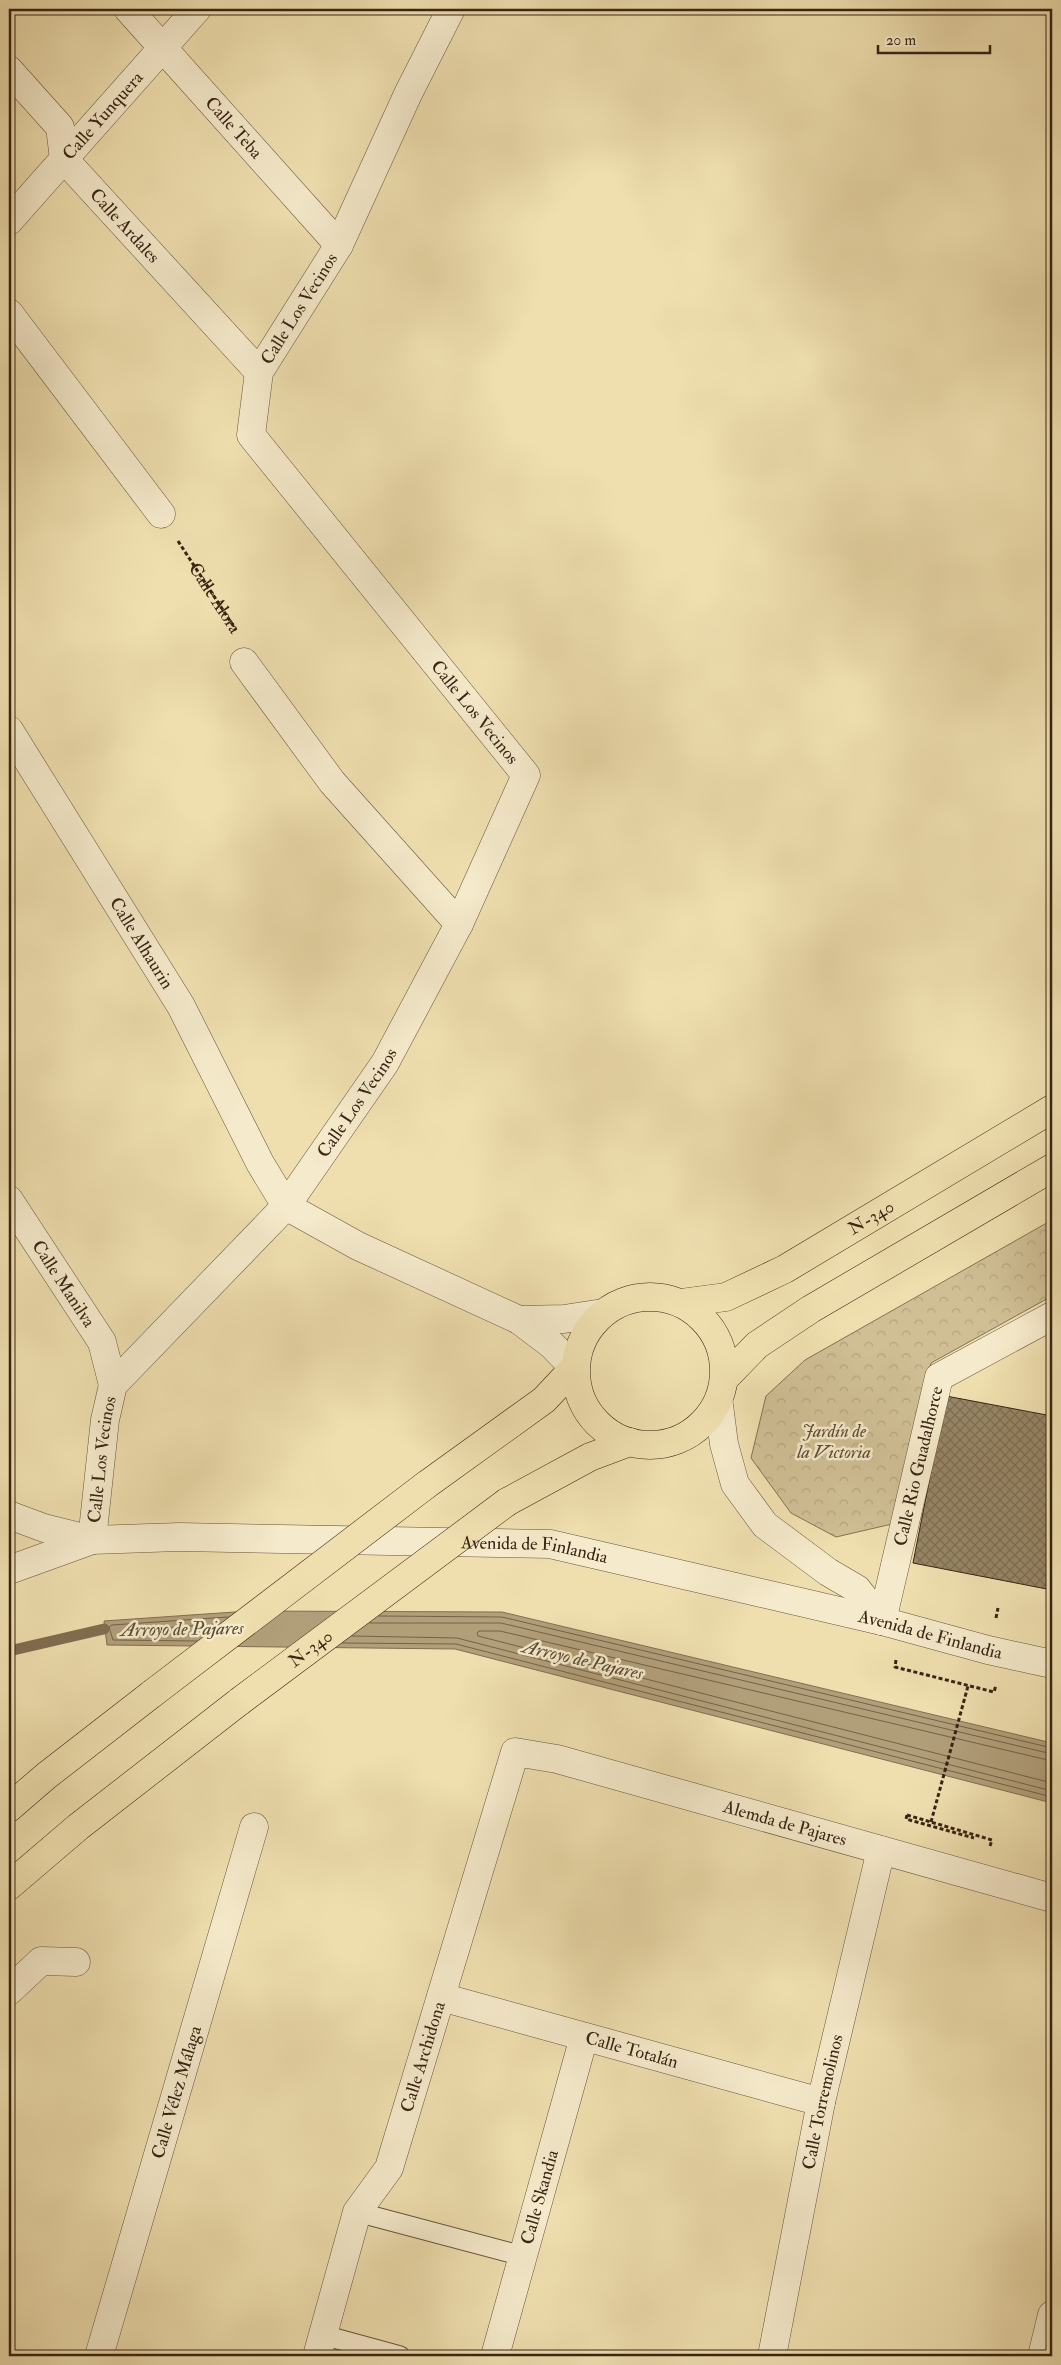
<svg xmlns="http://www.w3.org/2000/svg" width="1061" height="2365" font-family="'IM FELL Double Pica',serif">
	<defs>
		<pattern id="forest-crowns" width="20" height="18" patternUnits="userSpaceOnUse" patternTransform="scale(1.25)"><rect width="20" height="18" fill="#d0bf95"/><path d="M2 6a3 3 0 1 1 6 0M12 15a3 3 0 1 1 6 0" fill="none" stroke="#b3a480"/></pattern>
		<pattern id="building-cross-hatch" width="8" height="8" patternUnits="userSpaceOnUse" patternTransform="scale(1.25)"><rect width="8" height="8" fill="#978565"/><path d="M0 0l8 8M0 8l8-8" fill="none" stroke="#7c6d52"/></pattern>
	</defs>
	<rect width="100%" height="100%" fill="#efdfaf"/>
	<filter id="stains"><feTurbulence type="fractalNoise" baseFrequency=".004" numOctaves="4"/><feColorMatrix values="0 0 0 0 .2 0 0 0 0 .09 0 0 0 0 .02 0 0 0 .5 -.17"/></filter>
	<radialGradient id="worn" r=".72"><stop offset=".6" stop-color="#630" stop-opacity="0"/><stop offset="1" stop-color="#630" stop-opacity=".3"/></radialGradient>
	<polygon fill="url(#forest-crowns)" stroke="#847254" points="1052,1220 1052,1296 931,1363 892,1524 836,1537 791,1513 751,1458 766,1396 805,1360"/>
	<polygon fill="#b19f7a" stroke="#816e51" points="249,1611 502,1612 1052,1743 1052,1803 455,1649 107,1645 104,1621"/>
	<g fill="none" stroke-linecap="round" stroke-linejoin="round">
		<g stroke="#746247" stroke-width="1">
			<polyline points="379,1616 502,1617 1052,1748"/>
			<polyline points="370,1623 501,1623 1052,1754"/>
			<polyline points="205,1635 148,1634 146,1631 148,1629 219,1624"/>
			<polyline points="352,1636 457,1638 1052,1791"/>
			<polyline points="197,1641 113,1640 109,1627 112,1625 228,1617"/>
			<polyline points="343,1643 456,1644 1052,1797"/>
			<polyline points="1052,1761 500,1631 479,1631 477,1633 478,1636 1052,1783"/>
		</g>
		<polyline stroke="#816e51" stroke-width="11" points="9,1651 104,1629"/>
	</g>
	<polygon fill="url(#building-cross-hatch)" stroke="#382414" points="946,1396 1052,1416 1052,1590 913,1563"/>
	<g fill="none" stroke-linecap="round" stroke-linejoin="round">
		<defs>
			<g id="service">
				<polyline points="357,2212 523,2256"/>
				<polyline points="323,2335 400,2356"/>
			</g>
			<g id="minor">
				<path id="s2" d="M128,9L339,245"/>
				<path id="s3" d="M9,70L60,127L64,159L259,372"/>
				<path id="s4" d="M9,221L197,9"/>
				<polyline points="9,313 161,514"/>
				<polyline points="244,662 332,782 459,924"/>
				<path id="s5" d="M9,730L181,1006L260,1163L286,1206L358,1246L519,1320L552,1345L574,1368"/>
				<path id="s6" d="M9,1200L102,1342L113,1385"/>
				<polyline points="519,1320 564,1319 603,1313"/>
				<polyline points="719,1405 724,1444 735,1484 765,1525 828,1572 857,1589 882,1621"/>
				<path id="s7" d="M9,1515L44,1528L92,1540L179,1537L550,1544L882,1621L988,1650L1052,1664"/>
				<path id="s8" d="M92,1540L105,1420L113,1385L286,1206L385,1063L459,924L526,775L251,435L259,372L339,245L408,94L451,9"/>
				<polyline points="9,1570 92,1540"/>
				<path id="s9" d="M882,1621L939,1377L1052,1316"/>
				<polyline points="9,1991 41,1961 76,1962"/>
				<path id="s10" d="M441,1997L821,2102"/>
				<path id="s11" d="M99,2356L254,1827"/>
				<path id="s12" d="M317,2356L357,2212L389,2168L515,1752L557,1759L1052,1898"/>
				<path id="s13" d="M495,2356L584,2037"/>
				<path id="s14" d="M772,2356L821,2102L881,1850"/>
				<polyline points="1042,2356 1052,2315"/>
			</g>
			<g id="primary">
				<circle cx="650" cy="1371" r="74"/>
				<path id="s15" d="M681,1303L726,1297L785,1269L1052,1109"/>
				<polyline points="726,1377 757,1345 811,1309 1052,1168"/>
				<polyline points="426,1485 544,1400 574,1368"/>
				<polyline points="507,1502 590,1457 630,1442"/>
				<polyline points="9,1808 46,1776 153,1693"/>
				<polyline points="9,1886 78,1827 240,1701"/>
			</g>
		</defs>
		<use href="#service" stroke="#66533b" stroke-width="21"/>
		<use href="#minor" stroke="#66533b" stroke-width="29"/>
		<use href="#primary" stroke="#382414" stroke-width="29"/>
		<g stroke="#382414" stroke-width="3" stroke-dasharray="4 2.5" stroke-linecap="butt">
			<path id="s1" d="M178,541L236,630"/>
			<polyline points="996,1618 998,1608"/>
			<polyline points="896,1660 895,1667 994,1692 996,1685"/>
			<polyline points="907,1815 992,1840 990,1846"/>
			<polyline points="907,1815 906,1819 974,1838"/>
			<polyline points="931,1822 968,1686"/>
		</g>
		<use href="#service" stroke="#f5eacb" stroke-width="19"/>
		<use href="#minor" stroke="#f5eacb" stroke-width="28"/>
		<use href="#primary" stroke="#efdfaf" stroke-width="28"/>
		<defs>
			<g id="primary-bridge">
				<polyline points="153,1693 426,1485"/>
				<path id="s16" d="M240,1701L507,1502"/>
			</g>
		</defs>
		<use href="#primary-bridge" stroke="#382414" stroke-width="29" stroke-linecap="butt"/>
		<use href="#primary-bridge" stroke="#efdfaf" stroke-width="28"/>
	</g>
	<g text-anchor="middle" stroke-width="5" stroke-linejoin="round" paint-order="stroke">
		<g font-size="18" fill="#382414" stroke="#f5eacb">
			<text dy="6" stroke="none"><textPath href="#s4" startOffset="141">Calle Yunquera</textPath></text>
			<text dy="6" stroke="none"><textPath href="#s2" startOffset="159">Calle Teba</textPath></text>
			<text dy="6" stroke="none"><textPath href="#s3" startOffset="199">Calle Ardales</textPath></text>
			<text dy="6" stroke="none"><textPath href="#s8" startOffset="1476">Calle Los Vecinos</textPath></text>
			<text dy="6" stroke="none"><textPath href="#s1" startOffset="68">Calle Alora</textPath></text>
			<text transform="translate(475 712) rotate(51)" y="6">Calle Los Vecinos</text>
			<text dy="6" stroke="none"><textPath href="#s5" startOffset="251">Calle Alhaurin</textPath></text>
			<text dy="6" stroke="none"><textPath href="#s8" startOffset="531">Calle Los Vecinos</textPath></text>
			<text dy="6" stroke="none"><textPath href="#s15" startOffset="211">N-340</textPath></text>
			<text dy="6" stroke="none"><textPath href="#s6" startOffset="100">Calle Manilva</textPath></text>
			<text dy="6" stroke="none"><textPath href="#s8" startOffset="81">Calle Los Vecinos</textPath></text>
			<text dy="6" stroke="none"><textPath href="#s9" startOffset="159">Calle Rio Guadalhorce</textPath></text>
			<text dy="6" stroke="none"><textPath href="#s7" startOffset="530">Avenida de Finlandia</textPath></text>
			<text dy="6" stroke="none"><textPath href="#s7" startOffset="936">Avenida de Finlandia</textPath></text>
			<text dy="6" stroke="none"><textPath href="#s16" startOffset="88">N-340</textPath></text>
			<text dy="6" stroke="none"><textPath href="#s12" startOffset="918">Alemda de Pajares</textPath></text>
			<text dy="6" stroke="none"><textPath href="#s10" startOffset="198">Calle Totalán</textPath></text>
			<text dy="6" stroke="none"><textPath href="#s12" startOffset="320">Calle Archidona</textPath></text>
			<text dy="6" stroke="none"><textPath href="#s11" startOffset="275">Calle Vélez Málaga</textPath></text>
			<text dy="6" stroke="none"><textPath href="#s14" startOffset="259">Calle Torremolinos</textPath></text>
			<text dy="6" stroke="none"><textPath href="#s13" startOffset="165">Calle Skandia</textPath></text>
		</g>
		<g font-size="18" font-style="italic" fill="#5e4b34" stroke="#f5eacb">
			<text x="834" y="1437">Jardín de<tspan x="834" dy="21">la Victoria</tspan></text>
		</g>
		<g font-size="19" font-style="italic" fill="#5c4933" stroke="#f5eacb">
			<text transform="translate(182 1628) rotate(-1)" y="7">Arroyo de Pajares</text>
			<text transform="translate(583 1659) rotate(13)" y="7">Arroyo de Pajares</text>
		</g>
	</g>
	<rect width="1061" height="2365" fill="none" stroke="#efdfaf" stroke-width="30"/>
	<rect x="10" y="10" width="1041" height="2345" fill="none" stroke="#382414" stroke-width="2.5"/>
	<rect x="15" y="15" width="1031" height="2335" fill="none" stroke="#382414"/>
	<path d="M878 45v8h112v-8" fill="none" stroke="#382414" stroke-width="2.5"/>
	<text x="886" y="45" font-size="15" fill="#382414" stroke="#f5eacb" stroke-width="4" paint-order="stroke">20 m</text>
	<rect width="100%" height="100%" filter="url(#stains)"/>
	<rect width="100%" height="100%" fill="url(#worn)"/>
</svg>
